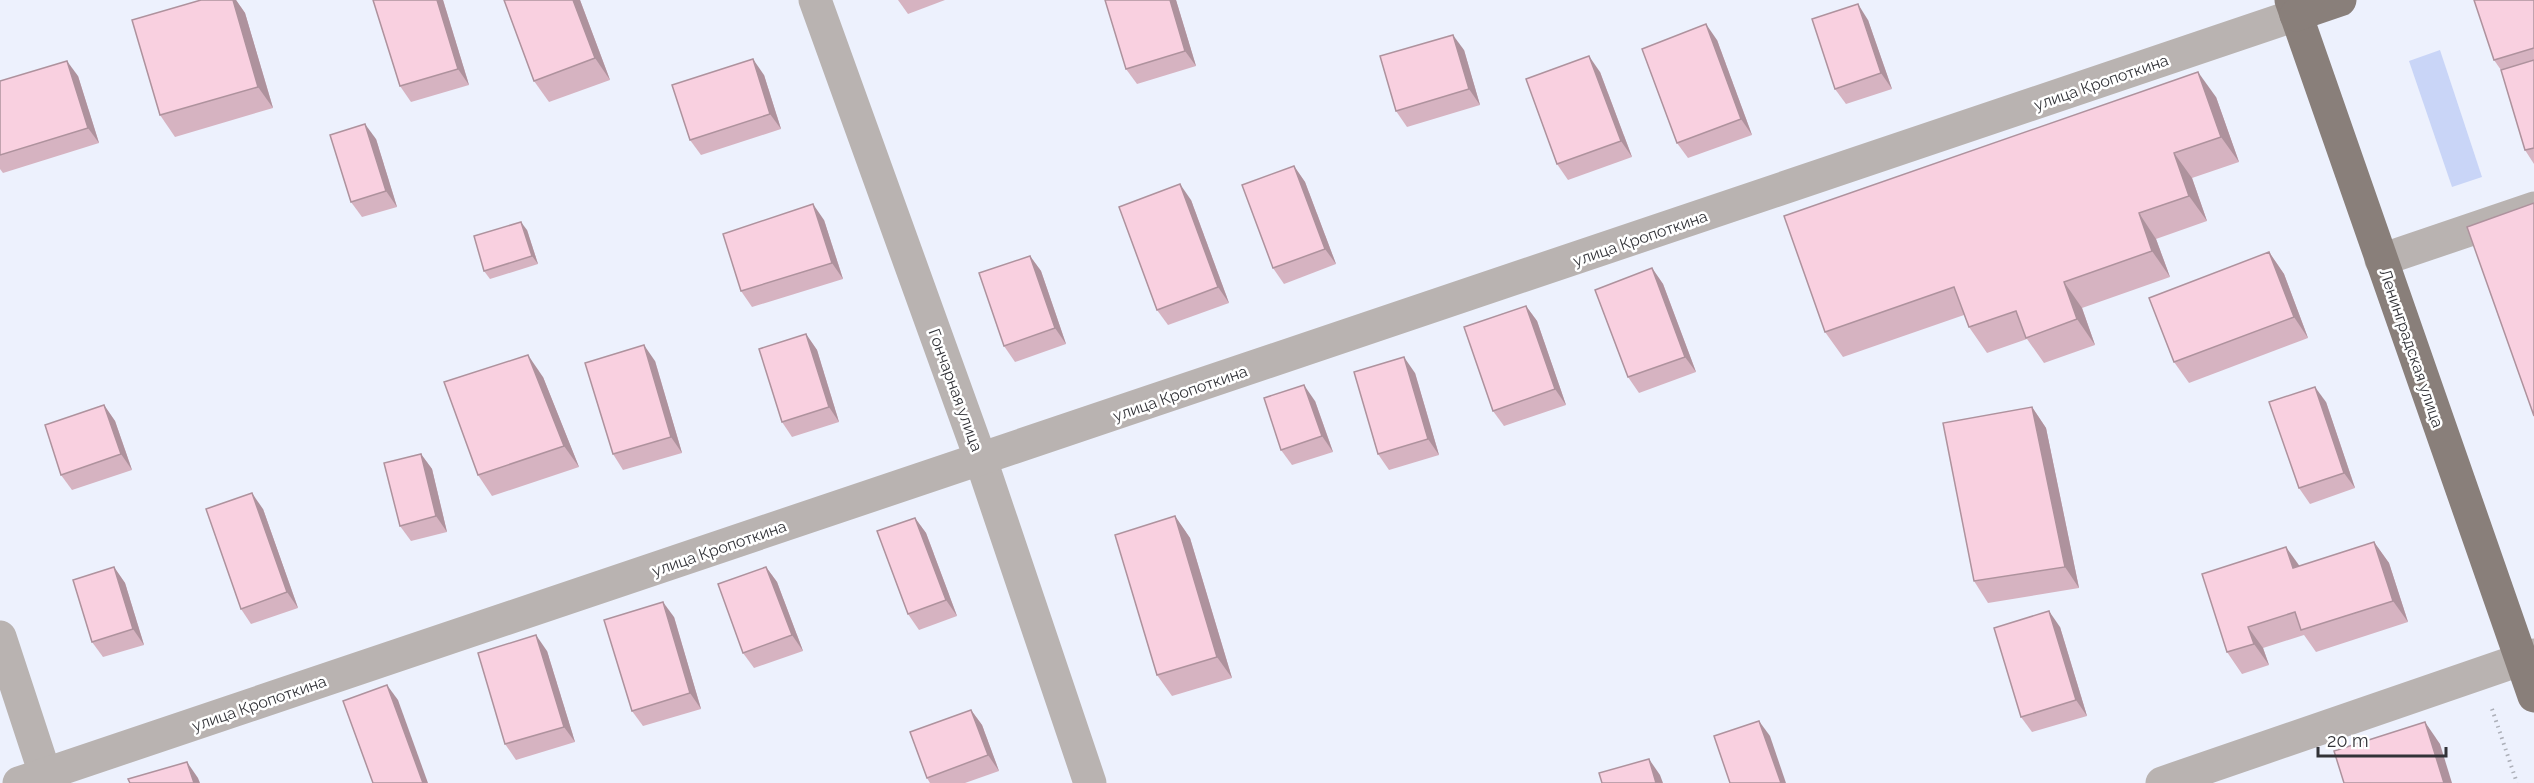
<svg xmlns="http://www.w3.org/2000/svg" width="2534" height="783" font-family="Raleway,sans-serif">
	<rect width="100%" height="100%" fill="#edf1fd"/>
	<polygon fill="#c9d5f7" points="2440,50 2482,177 2452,187 2409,61"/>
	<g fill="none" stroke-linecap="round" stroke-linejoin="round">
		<polyline stroke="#acafb8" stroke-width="4" stroke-dasharray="1.5 4.5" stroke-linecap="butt" points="2492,709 2517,783"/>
		<g stroke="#b9b3b1" stroke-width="33">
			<polyline points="815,0 981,460 1090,783"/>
			<polyline points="2381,260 2534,208"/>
			<polyline points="0,637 48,783"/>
			<polyline points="19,783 2296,15"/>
			<polyline points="2162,783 2534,655"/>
		</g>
		<g stroke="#897f7a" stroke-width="33">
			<polyline points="2291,0 2534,696"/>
			<polyline points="2296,15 2340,0"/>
		</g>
	</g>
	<g fill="#d6b3c1">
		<polygon points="201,0 236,0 245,13 273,108 175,137 160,115"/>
		<polygon points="373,0 443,0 469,85 411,102 400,86"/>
		<polygon points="504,0 580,0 610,80 549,102 534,81"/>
		<polygon points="898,0 945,0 908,14"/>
		<polygon points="1176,0 1196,66 1137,84 1126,69"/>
		<polygon points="2534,0 2534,164 2525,150 2501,70 2494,60"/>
		<polygon points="1868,20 1892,89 1846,104 1835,89"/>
		<polygon points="1717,40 1752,135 1688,158 1677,143"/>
		<polygon points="1464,50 1480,105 1407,127 1396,111"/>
		<polygon points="1600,72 1632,157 1568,180 1557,164"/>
		<polygon points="764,75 781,129 701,155 690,140"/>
		<polygon points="78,76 99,143 3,173 0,169 0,81"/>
		<polygon points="2216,97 2239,162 2192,178 2207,221 2156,239 2170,277 2082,308 2095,345 2044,363 2027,339 1987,353 1969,327 1964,315 1843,357 1825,332"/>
		<polygon points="376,139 397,207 362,217 351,202"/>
		<polygon points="1294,166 1305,182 1336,264 1284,284 1273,268"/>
		<polygon points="1191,200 1229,303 1168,325 1157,310"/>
		<polygon points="824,220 843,279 752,307 741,291"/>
		<polygon points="527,230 538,264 490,279 484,271"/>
		<polygon points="2269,252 2284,274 2308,338 2189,383 2174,362"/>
		<polygon points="1030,256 1041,271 1066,344 1015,362 1004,346"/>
		<polygon points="1652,268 1663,284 1696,372 1639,393 1628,377"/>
		<polygon points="1526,306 1537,321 1566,405 1504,426 1493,411"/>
		<polygon points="806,334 817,350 839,422 792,437 782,422"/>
		<polygon points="655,361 682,453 623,470 613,454"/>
		<polygon points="1415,373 1439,455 1389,470 1378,454"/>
		<polygon points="543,377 579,467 492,496 478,475"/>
		<polygon points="1315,401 1333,452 1292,465 1281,450"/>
		<polygon points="2326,402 2355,488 2310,504 2299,488"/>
		<polygon points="104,405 115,421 132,470 72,490 61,475"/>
		<polygon points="2032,407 2046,428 2079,588 1988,603 1974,581"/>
		<polygon points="421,454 432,469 447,532 411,541 400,526"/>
		<polygon points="263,509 298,608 251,624 241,609"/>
		<polygon points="1175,516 1190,538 1232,678 1172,696 1157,675"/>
		<polygon points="915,518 926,533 957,616 919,630 908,614"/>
		<polygon points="2374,542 2389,563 2408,622 2316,652 2304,635 2263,648 2269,665 2242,674 2227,652 2300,566"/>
		<polygon points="114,567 125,583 144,645 103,657 92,642"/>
		<polygon points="766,567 777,582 803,651 754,668 743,653"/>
		<polygon points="674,617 701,709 643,726 632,711"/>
		<polygon points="2060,627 2087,716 2032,732 2021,717"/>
		<polygon points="547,651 575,742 516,760 505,744"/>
		<polygon points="971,710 982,725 999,771 965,783 930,783 927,778"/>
	</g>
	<g fill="#ae929d">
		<polygon points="233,0 236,0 245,13 273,108 258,87"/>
		<polygon points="437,0 443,0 469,85 458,69"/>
		<polygon points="573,0 580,0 610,80 595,58"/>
		<polygon points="1170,0 1176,0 1196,66 1185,51"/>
		<polygon points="1858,4 1868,20 1892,89 1881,73"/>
		<polygon points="1706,24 1717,40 1752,135 1741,119"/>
		<polygon points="1453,35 1464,50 1480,105 1469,89"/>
		<polygon points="1589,56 1600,72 1632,157 1621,141"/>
		<polygon points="753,59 764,75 781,129 770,114"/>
		<polygon points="67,61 78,76 99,143 88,128"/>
		<polygon points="2198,72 2216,97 2239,162 2221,137"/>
		<polygon points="365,124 376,139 397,207 386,191"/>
		<polygon points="2174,153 2192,178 2207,221 2189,196"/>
		<polygon points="1294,166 1305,182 1336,264 1325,249"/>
		<polygon points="1180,184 1191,200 1229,303 1218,287"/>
		<polygon points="813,204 824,220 843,279 832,263"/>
		<polygon points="2139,213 2156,239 2170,277 2152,251"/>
		<polygon points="521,222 527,230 538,264 532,256"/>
		<polygon points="2269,252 2284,274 2308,338 2294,317"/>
		<polygon points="1030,256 1041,271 1066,344 1055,328"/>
		<polygon points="1652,268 1663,284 1696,372 1685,357"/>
		<polygon points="2064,282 2082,308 2095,345 2077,319"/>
		<polygon points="1526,306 1537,321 1566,405 1555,389"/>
		<polygon points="806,334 817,350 839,422 829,407"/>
		<polygon points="644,345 655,361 682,453 671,437"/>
		<polygon points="528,355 543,377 579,467 564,446"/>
		<polygon points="1404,357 1415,373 1439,455 1428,439"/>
		<polygon points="1304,385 1315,401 1333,452 1322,436"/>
		<polygon points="2315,387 2326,402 2355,488 2344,473"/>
		<polygon points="104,405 115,421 132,470 121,454"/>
		<polygon points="2032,407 2046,428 2079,588 2065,567"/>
		<polygon points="421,454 432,469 447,532 436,516"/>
		<polygon points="252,493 263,509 298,608 287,592"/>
		<polygon points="1175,516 1190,538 1232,678 1217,657"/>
		<polygon points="915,518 926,533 957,616 946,600"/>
		<polygon points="2374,542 2389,563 2408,622 2393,601"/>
		<polygon points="2286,547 2301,568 2293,568"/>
		<polygon points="114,567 125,583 144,645 133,629"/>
		<polygon points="766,567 777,582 803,651 792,635"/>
		<polygon points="663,602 674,617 701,709 690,693"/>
		<polygon points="2049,611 2060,627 2087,716 2076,700"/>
		<polygon points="2248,627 2263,648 2269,665 2254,644"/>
		<polygon points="536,635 547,651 575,742 564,727"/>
		<polygon points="387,685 398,700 428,783 423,783"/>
		<polygon points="971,710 982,725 999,771 988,755"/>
		<polygon points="1759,721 1770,736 1786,783 1781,783"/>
		<polygon points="2425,722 2440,744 2452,783 2444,783"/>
		<polygon points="1649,759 1660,775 1663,783 1656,783"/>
		<polygon points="187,762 198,778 200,783 194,783"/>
	</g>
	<g fill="#f9d0e0" stroke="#ae929d" stroke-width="1.5">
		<polygon points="201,0 233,0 258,87 160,115 132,20"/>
		<polygon points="373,0 437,0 458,69 400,86"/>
		<polygon points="504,0 573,0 595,58 534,81"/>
		<polygon points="1105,0 1170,0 1185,51 1126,69"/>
		<polygon points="2474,0 2534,0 2534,48 2494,60"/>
		<polygon points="1858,4 1881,73 1835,89 1812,19"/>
		<polygon points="1706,24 1741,119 1677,143 1642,49"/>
		<polygon points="1453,35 1469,89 1396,111 1380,56"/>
		<polygon points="1589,56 1621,141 1557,164 1526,79"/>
		<polygon points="753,59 770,114 690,140 672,85"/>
		<polygon points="2534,60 2534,148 2525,150 2501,70"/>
		<polygon points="67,61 88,128 0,155 0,81"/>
		<polygon points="2198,72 2221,137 2174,153 2189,196 2139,213 2152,251 2064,282 2077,319 2026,338 2016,311 1969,327 1954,287 1825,332 1784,216"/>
		<polygon points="365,124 386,191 351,202 330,135"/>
		<polygon points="1294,166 1325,249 1273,268 1242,185"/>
		<polygon points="1180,184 1218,287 1157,310 1119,207"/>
		<polygon points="2534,203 2534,416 2467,227"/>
		<polygon points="813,204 832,263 741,291 723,234"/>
		<polygon points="521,222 532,256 484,271 474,236"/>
		<polygon points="2269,252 2294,317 2174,362 2149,298"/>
		<polygon points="1030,256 1055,328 1004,346 979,273"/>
		<polygon points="1652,268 1685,357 1628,377 1595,290"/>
		<polygon points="1526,306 1555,389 1493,411 1464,327"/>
		<polygon points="806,334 829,407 782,422 759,349"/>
		<polygon points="644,345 671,437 613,454 585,363"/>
		<polygon points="528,355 564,446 478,475 444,382"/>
		<polygon points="1404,357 1428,439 1378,454 1354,372"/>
		<polygon points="1304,385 1322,436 1281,450 1264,398"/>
		<polygon points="2315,387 2344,473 2299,488 2269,402"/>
		<polygon points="104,405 121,454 61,475 45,425"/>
		<polygon points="2032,407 2065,567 1974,581 1943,423"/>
		<polygon points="421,454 436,516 400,526 384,463"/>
		<polygon points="252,493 287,592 241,609 206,509"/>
		<polygon points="1175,516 1217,657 1157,675 1115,535"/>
		<polygon points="915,518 946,600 908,614 877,531"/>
		<polygon points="2374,542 2393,601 2301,630 2295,612 2248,627 2254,644 2227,652 2202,574 2286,547 2293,568"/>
		<polygon points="114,567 133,629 92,642 73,580"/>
		<polygon points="766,567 792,635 743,653 718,584"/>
		<polygon points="663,602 690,693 632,711 604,620"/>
		<polygon points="2049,611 2076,700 2021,717 1994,628"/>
		<polygon points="536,635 564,727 505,744 478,653"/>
		<polygon points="387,685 423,783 373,783 343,701"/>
		<polygon points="971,710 988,755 927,778 910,732"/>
		<polygon points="1759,721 1781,783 1730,783 1714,736"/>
		<polygon points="2425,722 2444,783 2344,783 2334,751"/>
		<polygon points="1649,759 1656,783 1602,783 1599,773"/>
		<polygon points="187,762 194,783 130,783 128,779"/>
	</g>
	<g text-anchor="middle" stroke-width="5" stroke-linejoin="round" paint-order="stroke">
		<g font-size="16" fill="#323338" stroke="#fff">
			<text transform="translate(2101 82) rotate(-19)" y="6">улица Кропоткина</text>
			<text transform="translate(1640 238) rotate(-19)" y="6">улица Кропоткина</text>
			<text transform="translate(2412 348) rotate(71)" y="6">Ленинградская улица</text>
			<text transform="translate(956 390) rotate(70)" y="6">Гончарная улица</text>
			<text transform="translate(1180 393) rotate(-19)" y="6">улица Кропоткина</text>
			<text transform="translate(719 548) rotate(-19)" y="6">улица Кропоткина</text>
			<text transform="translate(259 703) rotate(-19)" y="6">улица Кропоткина</text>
		</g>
	</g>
	<path d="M2318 747v9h128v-9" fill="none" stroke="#323338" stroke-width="3"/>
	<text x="2327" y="747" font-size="18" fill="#323338" stroke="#ffffff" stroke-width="4.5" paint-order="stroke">20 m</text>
</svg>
